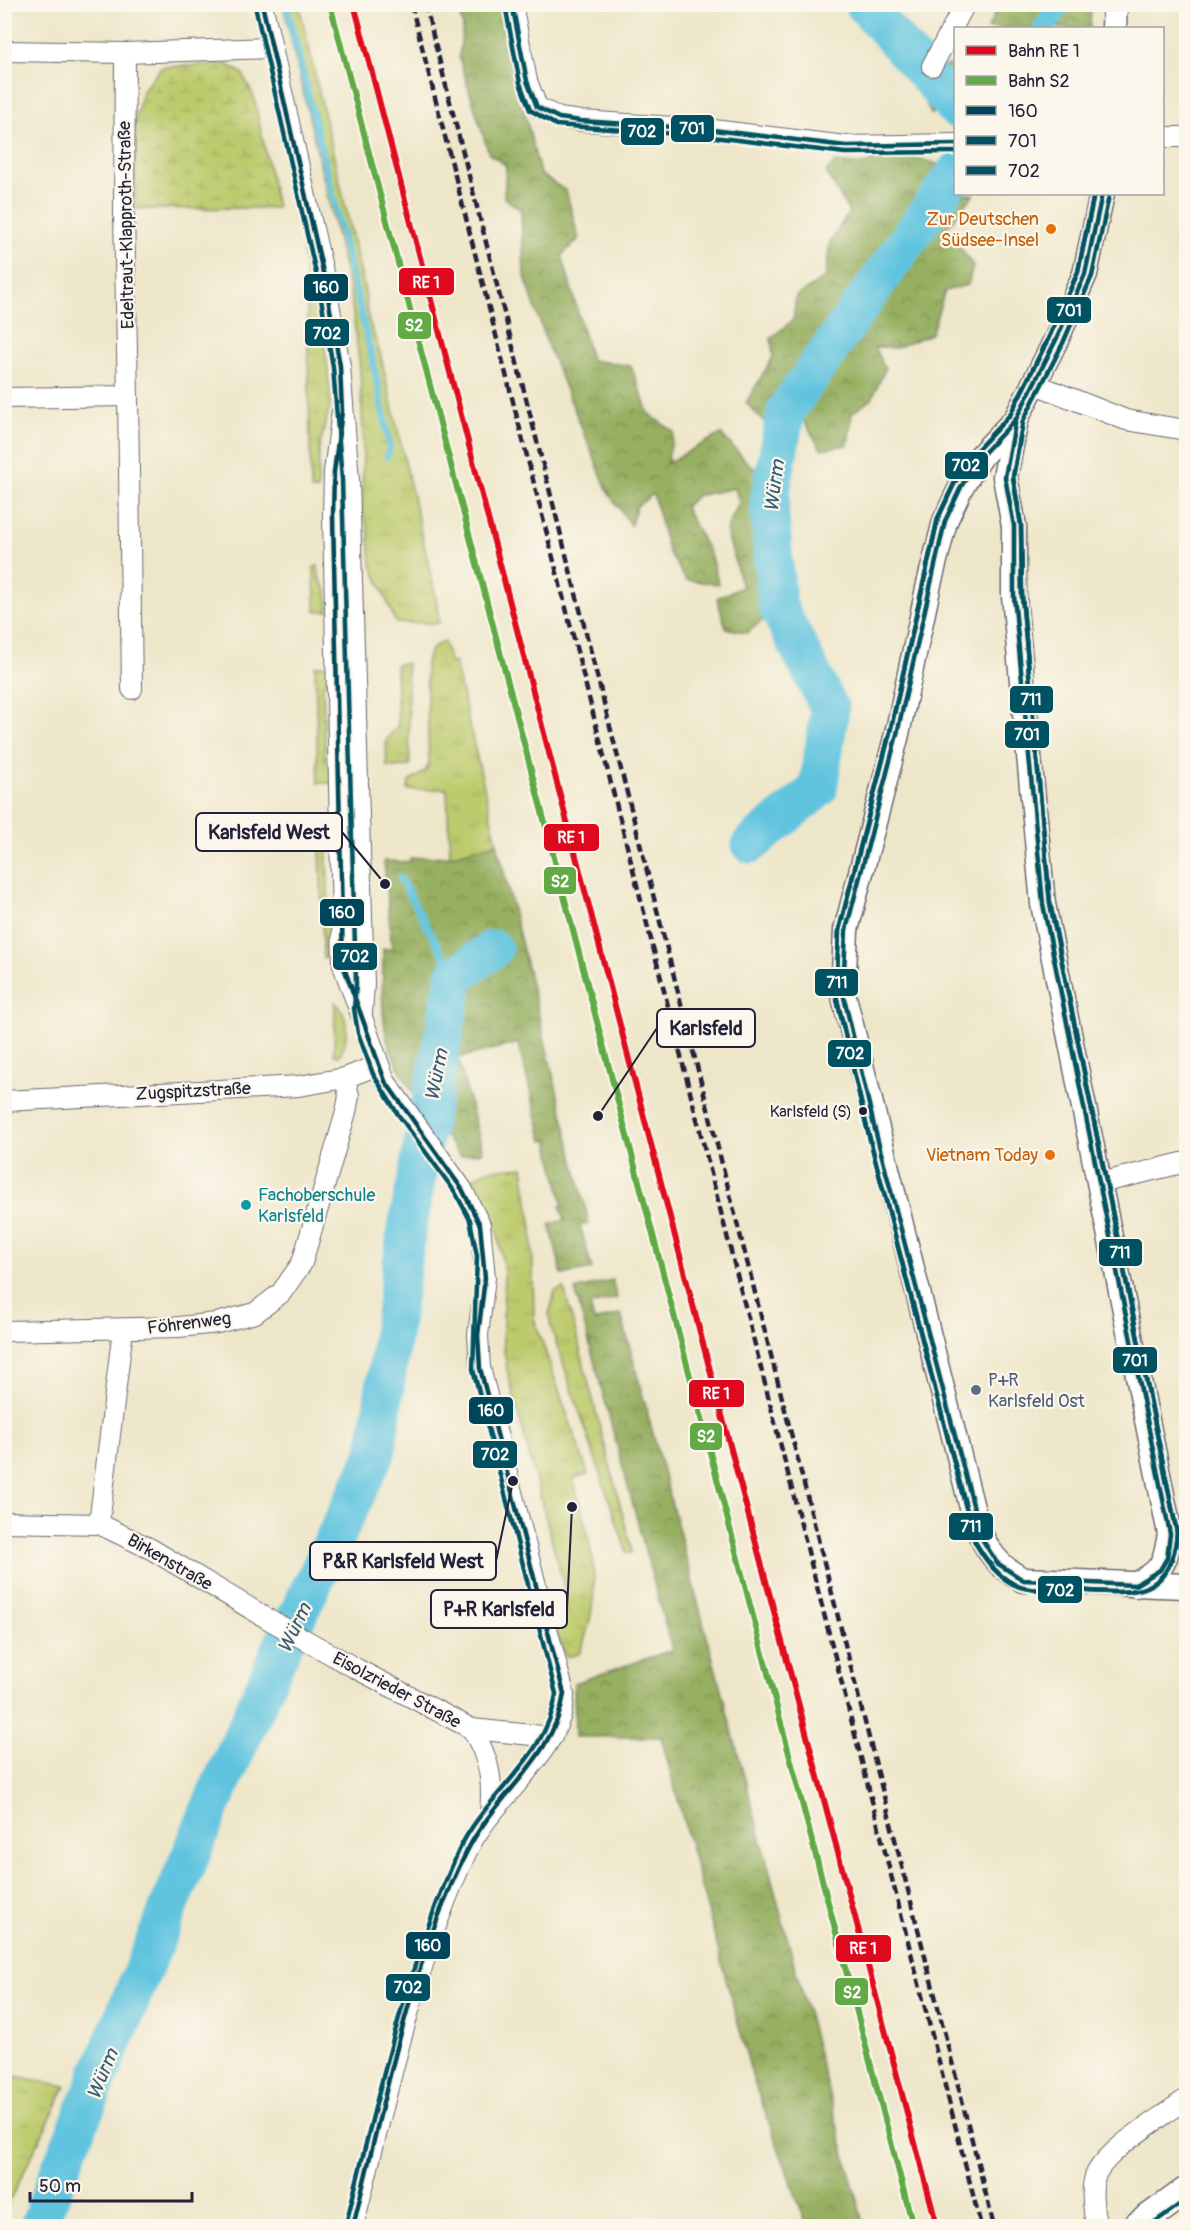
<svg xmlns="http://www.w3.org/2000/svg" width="1191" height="2231" font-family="Pangolin,sans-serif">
	<defs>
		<pattern id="grass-tufts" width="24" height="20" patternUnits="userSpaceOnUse" patternTransform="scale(1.5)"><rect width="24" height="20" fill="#bdcb6d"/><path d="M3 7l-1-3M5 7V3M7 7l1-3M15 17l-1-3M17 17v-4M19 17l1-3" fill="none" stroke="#a2ae5f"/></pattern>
		<pattern id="forest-crowns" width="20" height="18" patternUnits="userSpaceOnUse" patternTransform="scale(1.5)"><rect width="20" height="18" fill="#96af60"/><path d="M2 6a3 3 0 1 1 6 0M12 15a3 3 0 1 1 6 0" fill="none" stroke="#7a8e50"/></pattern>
		<pattern id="wetland-marsh" width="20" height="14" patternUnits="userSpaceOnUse" patternTransform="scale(1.5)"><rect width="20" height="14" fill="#bdcb6d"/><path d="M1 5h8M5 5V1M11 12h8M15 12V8" fill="none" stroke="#a2ae5f"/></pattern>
	</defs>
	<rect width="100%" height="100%" fill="#fbf7ec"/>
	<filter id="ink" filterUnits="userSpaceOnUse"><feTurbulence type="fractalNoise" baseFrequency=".0167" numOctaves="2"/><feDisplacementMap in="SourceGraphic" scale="12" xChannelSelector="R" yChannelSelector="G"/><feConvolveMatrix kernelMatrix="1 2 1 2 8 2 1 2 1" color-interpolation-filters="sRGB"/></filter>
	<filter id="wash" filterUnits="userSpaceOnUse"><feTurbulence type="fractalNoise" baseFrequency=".008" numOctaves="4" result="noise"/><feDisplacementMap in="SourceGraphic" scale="24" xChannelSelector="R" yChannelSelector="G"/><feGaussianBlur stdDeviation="1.35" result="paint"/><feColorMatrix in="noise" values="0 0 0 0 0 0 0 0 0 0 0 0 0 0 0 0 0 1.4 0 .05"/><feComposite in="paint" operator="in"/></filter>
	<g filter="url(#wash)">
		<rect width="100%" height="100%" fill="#eee6c9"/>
		<g fill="url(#grass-tufts)" stroke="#707654" stroke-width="1.5">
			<polygon points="283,5 299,5 365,292 368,318 380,353 436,597 439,623 396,623 371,563 368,527 362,513 363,433 360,369 351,297"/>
			<polygon points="303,249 306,249 322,320 330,388 330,406 319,448 318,490 311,490 307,298"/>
			<polygon points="318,566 319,577 327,591 329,611 315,611 314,567"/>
			<path d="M444,642L450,663H455L497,843L450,856L447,789L408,790L409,782L425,771L429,764L426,663C429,651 432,646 444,642Z"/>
			<polygon points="407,663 410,766 387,767 386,741 398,725 396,664"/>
			<polygon points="335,665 335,673 323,685 325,759 337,771 338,783 318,783 315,666"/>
			<polygon points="339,839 327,855 329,922 342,934 328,957 323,958 320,840"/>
			<path d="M335,1002C350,1015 349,1040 339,1056L334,1055Z"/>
			<path d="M523,1167L532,1229L534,1319L588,1474L573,1478C590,1545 607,1586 579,1654L566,1657L551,1621L565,1591L507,1370L503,1343L504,1272L497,1230L490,1224L471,1179L487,1170Z"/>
			<polygon points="564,1288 632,1551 631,1553 627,1553 624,1544 551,1327 549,1315 555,1291"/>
			<polygon points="5,2074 66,2086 5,2210 4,2074"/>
		</g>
		<g fill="url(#forest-crowns)" stroke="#5c684e" stroke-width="1.5">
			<polygon points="457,5 498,5 540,174 566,191 579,239 562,255 591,360 631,366 648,413 674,432 667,463 721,434 748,463 789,499 787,517 758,520 768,589 764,619 747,633 726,628 717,598 742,587 726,530 739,503 735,488 696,496 685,507 710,554 719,584 686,580 668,551 653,494 636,507 631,525 609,494 547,344 524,273 521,210 504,198 506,165 489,154 459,58 463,26"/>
			<polygon points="999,5 1091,5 1090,28 988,28"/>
			<polygon points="948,65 955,69 955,97 931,114 921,92 933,76"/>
			<polygon points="895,151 947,167 955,164 956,194 974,194 947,228 973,266 968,285 945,291 931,334 896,348 875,347 885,369 872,399 852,413 848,445 821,449 798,411 770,428 746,403 773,357 771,338 793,320 796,296 825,278 830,242 849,212 826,172 835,162 862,165"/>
			<path d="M497,843L589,1223L580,1225L592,1269L562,1275L550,1224L565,1220L560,1206L563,1205L548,1140L543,1141L518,1043L458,1058L483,1152L460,1156C434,1120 399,1082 387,1038C380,1010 383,978 383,949H392L384,861L410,862V858L450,856Z"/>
			<polygon points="612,1280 617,1298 590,1305 594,1321 621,1314 864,2226 807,2226 753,2079 661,1737 575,1737 574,1683 672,1650 575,1290"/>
		</g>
		<polygon fill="url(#wetland-marsh)" stroke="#707654" stroke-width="1.5" points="226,64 242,73 254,97 277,208 135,209 135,122 142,92 161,67"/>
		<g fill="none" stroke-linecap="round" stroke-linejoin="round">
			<g stroke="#61c4df" stroke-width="7">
				<polyline points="286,4 373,362 390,447 387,456"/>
				<polyline points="400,878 455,976"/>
			</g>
			<polyline stroke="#61c4df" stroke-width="22" points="1044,28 1060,4"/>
			<g stroke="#61c4df" stroke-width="39">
				<polyline points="864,4 956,109"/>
				<polyline points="751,844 818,789 830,709 777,605 769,503 786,410 956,172"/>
				<polyline points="39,2226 57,2177 209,1811 283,1645 376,1453 406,1234 455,976 493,949"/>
			</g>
		</g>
	</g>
	<g filter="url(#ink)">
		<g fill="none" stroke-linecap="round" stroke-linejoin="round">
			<defs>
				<g id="minor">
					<polyline points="262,4 325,281 340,366 349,480 364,984 362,1013"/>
					<polyline points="512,4 527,81 537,107 559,118 581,121 705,129 846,146 956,144"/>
					<polyline points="4,51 125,53 272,48"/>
					<polyline points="932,66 965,4"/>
					<polyline points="1162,137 1186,137"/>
					<polyline points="1035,384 1126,420 1186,430"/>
					<polyline points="128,396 132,689"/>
					<polyline points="4,398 128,396 124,215 125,53"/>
					<path d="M342,411L334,472L333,516L343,965L385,1081L462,1189L480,1225L485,1278L478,1335L480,1368L564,1694C564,1751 491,1799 467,1851C413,1964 385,2105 353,2226"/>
					<polyline points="4,1101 299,1086 345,1078 378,1065"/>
					<polyline points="1100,1183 1186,1162"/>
					<polyline points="4,1331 179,1327 217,1323 255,1313 281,1293 302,1263 346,1112 349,1096 345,1078"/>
					<polyline points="4,1522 99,1524 151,1549 268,1619 357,1669 472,1729 552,1737"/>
					<polyline points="99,1524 123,1329"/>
					<path d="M472,1729C490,1760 493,1779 490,1815"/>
					<path d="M1096,2226C1094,2211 1089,2186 1097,2172C1114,2144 1160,2119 1186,2099"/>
				</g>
				<g id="tertiary">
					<polyline points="1114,28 1115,4"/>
					<path d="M1102,194L1085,274L1056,340L1016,419L982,455L962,485L945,521L929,584L897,734L846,930L843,993L976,1524C986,1550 998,1567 1023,1580L1186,1586"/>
					<path d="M1016,420L1005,477L1014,526V596L1043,904L1170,1534C1165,1565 1162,1571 1135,1585"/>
				</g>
				<polyline id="secondary" points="1137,2226 1186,2191"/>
			</defs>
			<use href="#minor" stroke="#69676d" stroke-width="22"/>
			<use href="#tertiary" stroke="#69676d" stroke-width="27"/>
			<use href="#secondary" stroke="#69676d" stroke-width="30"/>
			<use href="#minor" stroke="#fff" stroke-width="20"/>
			<use href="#tertiary" stroke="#fff" stroke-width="24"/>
			<use href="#secondary" stroke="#fff" stroke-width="27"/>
			<g stroke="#22223b" stroke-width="4.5" stroke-dasharray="9 4.5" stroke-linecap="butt">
				<polyline points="411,4 981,2226"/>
				<polyline points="425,4 994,2226"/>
			</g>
			<defs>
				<path id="bus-1" d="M262,4L325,281L340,366L342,411L334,472L333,516L343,965L385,1081L462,1189L480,1225L485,1278L478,1335L480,1368L564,1694C554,1759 495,1795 467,1851C409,1967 385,2101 353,2226"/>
				<g id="bus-2">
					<polyline points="512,4 527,81 537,107 559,118 581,121 705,129 846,146 956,144"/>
					<polygon points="1016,419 1005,477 1014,526 1014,596 1043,904 1170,1534 1167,1558 1160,1570 1135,1585 1023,1580 997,1563 982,1539 874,1126 843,993 846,930 897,734 945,521 962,485 982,455"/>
					<polyline points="1016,419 1056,340 1085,274 1102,194"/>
				</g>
				<g id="bus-3">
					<polyline points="505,5 520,83 530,110 556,125 704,136 845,153 956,152"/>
					<path d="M255,6L318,282L333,367L342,480L356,984L354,1009L358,1033L373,1074L397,1113L455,1192L470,1220L477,1256L473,1369L556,1694C547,1759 485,1794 459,1850C405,1969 378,2098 346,2224"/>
					<path d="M1094,194L1078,272L1049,337L1010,415L976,451L955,482L938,518L890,732L839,930L836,995L867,1128L975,1542C986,1561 999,1579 1020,1587C1034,1592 1056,1589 1071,1590C1125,1592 1171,1604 1177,1533L1050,903L1022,596L1021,525L1013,477L1023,421L1063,343L1092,276L1109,196"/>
					<polyline points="1149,2226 1186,2200"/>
				</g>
				<path id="bus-4" d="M1023,421L1013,477L1021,525L1022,596L1050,903L1177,1533C1171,1604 1125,1592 1071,1590C1056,1589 1034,1592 1020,1587C999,1579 986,1561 975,1542L867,1128L836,995L839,930L890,732L938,518L955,482L976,451L1010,415L1049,337L1078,272L1094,194"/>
			</defs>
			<use href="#bus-1" stroke="#fbf7ec" stroke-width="9"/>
			<use href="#bus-2" stroke="#fbf7ec" stroke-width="9"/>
			<use href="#bus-3" stroke="#fbf7ec" stroke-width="9"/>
			<use href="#bus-4" stroke="#fbf7ec" stroke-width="9"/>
			<use href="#bus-1" stroke="#00465a" stroke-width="4.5"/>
			<use href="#bus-2" stroke="#005262" stroke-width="4.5"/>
			<use href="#bus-3" stroke="#005262" stroke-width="4.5"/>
			<use href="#bus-4" stroke="#005262" stroke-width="4.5"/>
			<defs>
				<polyline id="rail-1" points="354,4 702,1340 937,2226"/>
				<polyline id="rail-2" points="330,4 913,2226"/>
			</defs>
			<use href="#rail-1" stroke="#fbf7ec" stroke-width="10"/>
			<use href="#rail-2" stroke="#fbf7ec" stroke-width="10"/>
			<use href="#rail-1" stroke="#df091d" stroke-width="6"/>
			<use href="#rail-2" stroke="#61aa45" stroke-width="6"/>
		</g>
	</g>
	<g fill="#e8710a" stroke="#fbf7ec" stroke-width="2">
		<circle cx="1051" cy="229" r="6"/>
		<circle cx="1050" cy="1155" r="6"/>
	</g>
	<circle fill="#22223b" stroke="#fbf7ec" stroke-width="2" cx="863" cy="1111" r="5"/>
	<circle fill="#0f9aa8" stroke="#fbf7ec" stroke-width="2" cx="246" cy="1205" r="6"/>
	<circle fill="#5c6f8a" stroke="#fbf7ec" stroke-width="2" cx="976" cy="1390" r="6"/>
	<g text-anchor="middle" stroke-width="4.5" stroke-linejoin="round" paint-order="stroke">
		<g font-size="16" fill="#22223b" stroke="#fbf7ec" text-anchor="end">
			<text x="852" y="1117">Karlsfeld (S)</text>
		</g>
		<g font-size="18" fill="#c56008" stroke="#fbf7ec" text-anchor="end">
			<text x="1039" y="225">Zur Deutschen<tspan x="1039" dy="21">Südsee-Insel</tspan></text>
			<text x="1038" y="1161">Vietnam Today</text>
		</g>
		<g font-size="18" fill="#22223b" stroke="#fbf7ec">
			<text transform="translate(126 225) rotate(-91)" y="6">Edeltraut-Klapproth-Straße</text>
			<text transform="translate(193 1091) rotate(-3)" y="6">Zugspitzstraße</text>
			<text transform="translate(189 1323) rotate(-7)" y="6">Föhrenweg</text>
			<text transform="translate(170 1562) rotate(30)" y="6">Birkenstraße</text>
			<text transform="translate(397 1690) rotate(28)" y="6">Eisolzrieder Straße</text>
		</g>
		<g font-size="18" fill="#0d838f" stroke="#fbf7ec" text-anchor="start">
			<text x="258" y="1201">Fachoberschule<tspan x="258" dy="21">Karlsfeld</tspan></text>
		</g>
		<g font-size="18" fill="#4e5e75" stroke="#fbf7ec" text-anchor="start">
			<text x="988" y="1386">P+R<tspan x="988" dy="21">Karlsfeld Ost</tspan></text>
		</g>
		<g font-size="20" font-style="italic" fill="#385b74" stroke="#fbf7ec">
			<text transform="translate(774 486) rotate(-83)" y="7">Würm</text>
			<text transform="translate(436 1075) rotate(-79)" y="7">Würm</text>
			<text transform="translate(294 1628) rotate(-65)" y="7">Würm</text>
			<text transform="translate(102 2074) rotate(-68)" y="7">Würm</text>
		</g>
	</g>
	<path fill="none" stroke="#22223b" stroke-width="2" d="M385 884L342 832M598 1116L657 1028M513 1481L496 1561M572 1507L567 1609"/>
	<g fill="#22223b" stroke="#fbf7ec" stroke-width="2">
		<circle cx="385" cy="884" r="6"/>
		<circle cx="598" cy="1116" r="6"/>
		<circle cx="513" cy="1481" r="6"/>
		<circle cx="572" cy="1507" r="6"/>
	</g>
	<g fill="#fbf7ec" stroke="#22223b" stroke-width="2">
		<rect x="196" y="813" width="146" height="38" rx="6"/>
		<rect x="657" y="1009" width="98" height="38" rx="6"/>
		<rect x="310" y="1542" width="186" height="38" rx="6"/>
		<rect x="431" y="1590" width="136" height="38" rx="6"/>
	</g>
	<g font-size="20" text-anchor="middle" font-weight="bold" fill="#22223b">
		<text x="269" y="839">Karlsfeld West</text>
		<text x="706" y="1035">Karlsfeld</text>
		<text x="403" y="1568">P&amp;R Karlsfeld West</text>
		<text x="499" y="1616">P+R Karlsfeld</text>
	</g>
	<g stroke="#fbf7ec" stroke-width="2">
		<rect x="670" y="114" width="45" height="29" rx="6" fill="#005262"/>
		<rect x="620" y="117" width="45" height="29" rx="6" fill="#005262"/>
		<rect x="398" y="267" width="57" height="29" rx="6" fill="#df091d"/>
		<rect x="303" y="273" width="46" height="29" rx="6" fill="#00465a"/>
		<rect x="1046" y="296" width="46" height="28" rx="6" fill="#005262"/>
		<rect x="397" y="311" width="35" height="29" rx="6" fill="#61aa45"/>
		<rect x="304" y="318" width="46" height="29" rx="6" fill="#005262"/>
		<rect x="944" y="451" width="45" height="29" rx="6" fill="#005262"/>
		<rect x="1009" y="685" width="45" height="29" rx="6" fill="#005262"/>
		<rect x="1004" y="720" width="46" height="29" rx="6" fill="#005262"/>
		<rect x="543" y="823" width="57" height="29" rx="6" fill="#df091d"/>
		<rect x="543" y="866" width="34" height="29" rx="6" fill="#61aa45"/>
		<rect x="319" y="898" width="46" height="29" rx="6" fill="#00465a"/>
		<rect x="332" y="942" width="46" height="29" rx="6" fill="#005262"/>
		<rect x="814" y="968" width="45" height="29" rx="6" fill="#005262"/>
		<rect x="827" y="1039" width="45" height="29" rx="6" fill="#005262"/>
		<rect x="1098" y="1238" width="45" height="29" rx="6" fill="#005262"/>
		<rect x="1112" y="1346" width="46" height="28" rx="6" fill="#005262"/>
		<rect x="688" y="1379" width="57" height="29" rx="6" fill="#df091d"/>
		<rect x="468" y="1396" width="46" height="29" rx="6" fill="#00465a"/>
		<rect x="689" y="1422" width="34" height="29" rx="6" fill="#61aa45"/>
		<rect x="472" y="1440" width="46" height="29" rx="6" fill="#005262"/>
		<rect x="948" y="1512" width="46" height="29" rx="6" fill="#005262"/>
		<rect x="1037" y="1575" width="46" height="29" rx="6" fill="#005262"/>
		<rect x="405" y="1931" width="46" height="29" rx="6" fill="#00465a"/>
		<rect x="835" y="1934" width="57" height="29" rx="6" fill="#df091d"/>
		<rect x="385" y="1973" width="46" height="29" rx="6" fill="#005262"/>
		<rect x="834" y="1977" width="35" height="29" rx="6" fill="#61aa45"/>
	</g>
	<g font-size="16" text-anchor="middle" font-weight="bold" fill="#fff">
		<text x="692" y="134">701</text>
		<text x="642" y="137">702</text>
		<text x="426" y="288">RE 1</text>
		<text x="326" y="293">160</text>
		<text x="1069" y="316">701</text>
		<text x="414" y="331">S2</text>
		<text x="327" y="339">702</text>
		<text x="966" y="471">702</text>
		<text x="1031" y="705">711</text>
		<text x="1027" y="740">701</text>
		<text x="571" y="843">RE 1</text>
		<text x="560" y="887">S2</text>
		<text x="342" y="918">160</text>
		<text x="355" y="962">702</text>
		<text x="837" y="988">711</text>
		<text x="850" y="1059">702</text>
		<text x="1120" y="1258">711</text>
		<text x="1135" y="1366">701</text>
		<text x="716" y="1399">RE 1</text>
		<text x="491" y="1416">160</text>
		<text x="706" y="1442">S2</text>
		<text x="495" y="1460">702</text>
		<text x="971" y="1532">711</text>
		<text x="1060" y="1596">702</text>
		<text x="428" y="1951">160</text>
		<text x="863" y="1954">RE 1</text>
		<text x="408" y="1993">702</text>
		<text x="852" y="1998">S2</text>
	</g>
	<rect width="1191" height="2231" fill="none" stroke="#fbf7ec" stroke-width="24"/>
	<rect x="954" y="27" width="210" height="168" fill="#fbf7ec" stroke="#a4a2a5" stroke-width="1.5"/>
	<rect x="966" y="46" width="30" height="9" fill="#df091d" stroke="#a4a2a5" stroke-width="1.5"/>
	<text x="1008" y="57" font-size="18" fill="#22223b">Bahn RE 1</text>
	<rect x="966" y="76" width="30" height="9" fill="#61aa45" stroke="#a4a2a5" stroke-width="1.5"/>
	<text x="1008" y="87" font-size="18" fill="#22223b">Bahn S2</text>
	<rect x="966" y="106" width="30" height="9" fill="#00465a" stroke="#a4a2a5" stroke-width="1.5"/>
	<text x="1008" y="117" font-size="18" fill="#22223b">160</text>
	<rect x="966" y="136" width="30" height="9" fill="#005262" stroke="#a4a2a5" stroke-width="1.5"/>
	<text x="1008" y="147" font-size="18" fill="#22223b">701</text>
	<rect x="966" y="166" width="30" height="9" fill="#005262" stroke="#a4a2a5" stroke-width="1.5"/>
	<text x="1008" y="177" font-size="18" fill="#22223b">702</text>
	<path d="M30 2192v9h162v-9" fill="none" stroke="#22223b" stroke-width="3"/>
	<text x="39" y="2192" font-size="18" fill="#22223b" stroke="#fbf7ec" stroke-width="4.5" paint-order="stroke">50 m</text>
</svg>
